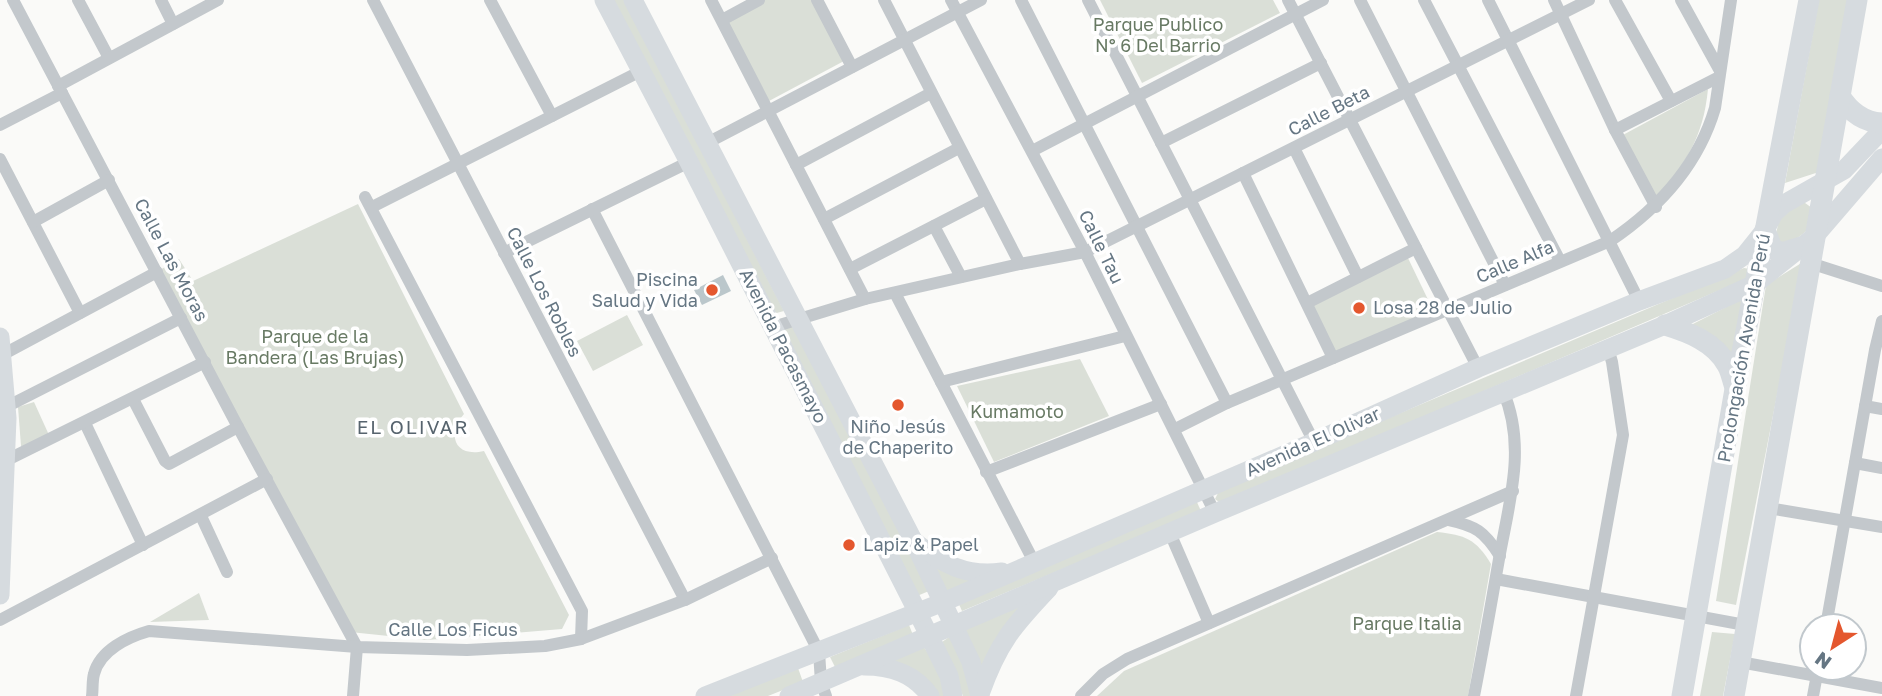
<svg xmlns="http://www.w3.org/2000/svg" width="1882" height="696" font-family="'Golos Text',sans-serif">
	<rect width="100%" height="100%" fill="#fafaf8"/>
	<g fill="#dadfd7">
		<polygon points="610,0 624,0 784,311 773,314"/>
		<polygon points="763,0 813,0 844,61 769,101 727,20"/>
		<polygon points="1100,0 1273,0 1280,13 1142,83"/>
		<polygon points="1819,0 1851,0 1822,171 1785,183"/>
		<path d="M1708,89C1703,139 1686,160 1658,199L1621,136Z"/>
		<path d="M1801,200L1812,208C1812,231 1805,234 1786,244L1775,241L1779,218Z"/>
		<path d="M358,204L464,414C446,435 455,458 484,451L569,615L562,629L427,640L350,632L158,271L179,259L193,281Z"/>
		<polygon points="1407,256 1433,310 1335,352 1312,306"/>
		<polygon points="1803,262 1736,605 1716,601 1766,285"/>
		<polygon points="1744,268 1750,269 1748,278 1227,501 1219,502 1215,499 1220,489"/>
		<polygon points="1744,298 1732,358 1687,327"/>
		<polygon points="627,315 643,345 593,371 577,341"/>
		<polygon points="793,322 929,591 917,596 782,328"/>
		<polygon points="1080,359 1109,416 994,462 957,386"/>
		<polygon points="34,402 49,435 25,447 21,446 18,407"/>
		<polygon points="1196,500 1201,511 962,611 958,602"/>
		<path d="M1437,532C1465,535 1476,539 1491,564L1468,696H1097L1124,671Z"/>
		<polygon points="928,560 980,580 944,595"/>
		<polygon points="199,593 209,620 150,622"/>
		<polygon points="1023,602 980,668 962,628"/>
		<polygon points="909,625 913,635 835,667 830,657"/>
		<polygon points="1712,632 1735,634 1723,696 1700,696"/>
		<polygon points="952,635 974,696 963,696 942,642"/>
		<polygon points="924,647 937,667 946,696 938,696 892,661"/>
		<polygon points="798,668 803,682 768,696 724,696"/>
	</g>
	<polygon fill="#bbc7cb" points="723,275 731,291 702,305 694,290"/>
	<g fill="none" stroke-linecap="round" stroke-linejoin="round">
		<g stroke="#c3c8cc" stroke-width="12">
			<polyline points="13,0 238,427 357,647 353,696"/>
			<polyline points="78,0 109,58"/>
			<polyline points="161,0 173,24"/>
			<polyline points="373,0 685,600"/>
			<polyline points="490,0 552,116"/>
			<polyline points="711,0 865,299"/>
			<polyline points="817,0 852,67"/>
			<polyline points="884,0 1020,264"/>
			<polyline points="951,0 1085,252 1215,513"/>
			<polyline points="1021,0 1227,403"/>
			<polyline points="1088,0 1314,442"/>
			<polyline points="1288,0 1478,368"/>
			<polyline points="1360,0 1505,285"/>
			<polyline points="1424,0 1560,261"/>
			<polyline points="1488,0 1639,301"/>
			<polyline points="1554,0 1615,130 1656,207"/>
			<polyline points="1615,0 1671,101"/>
			<polyline points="1681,0 1719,69"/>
			<polyline points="722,20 759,0"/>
			<polyline points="58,86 218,0"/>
			<polyline points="0,125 62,93"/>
			<polyline points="1615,130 1719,77"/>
			<polyline points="707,143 981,0"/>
			<polyline points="1161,143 1321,63"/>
			<polyline points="1294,148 1358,277"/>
			<polyline points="1032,151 1323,0"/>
			<polyline points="0,159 80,313"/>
			<polyline points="796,165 931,93"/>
			<polyline points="1243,173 1333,358"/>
			<polyline points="365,197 582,611 581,639"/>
			<polyline points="372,207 641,71"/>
			<polyline points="592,209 819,652 821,682 826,696"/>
			<polyline points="824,219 959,148"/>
			<polyline points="33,222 109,180"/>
			<polyline points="934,226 961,277"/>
			<polyline points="504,253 689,162"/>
			<polyline points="1810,263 1882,286"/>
			<polyline points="850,269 986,199"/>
			<polyline points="895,293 1034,562"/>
			<polyline points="1307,303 1416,248"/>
			<polyline points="773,327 865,299 1020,264 1085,252 1589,0"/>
			<polyline points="2,355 157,272"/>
			<polyline points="941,382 1125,336"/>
			<polyline points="133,399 165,461 169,464 238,427"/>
			<polyline points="1865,406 1882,409"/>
			<polyline points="6,407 181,318"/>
			<polyline points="85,423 143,545"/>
			<path d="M1175,429L1227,403L1610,241C1659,208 1698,166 1715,108L1731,0"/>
			<polyline points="7,460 205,362"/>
			<polyline points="1855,463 1882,468"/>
			<polyline points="986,472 1161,404"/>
			<polyline points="1768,508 1882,527"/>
			<polyline points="201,516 227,572"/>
			<path d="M1448,520C1476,526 1484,531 1500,556"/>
			<polyline points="1170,533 1209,623"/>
			<polyline points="1496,579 1745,625"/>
			<polyline points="0,620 267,479"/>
			<polyline points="1826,626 1875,350 1882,321"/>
			<polyline points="1740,662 1882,688"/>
			<path d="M92,696C93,689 92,681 94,674C100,650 128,637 149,631L357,647L467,650L545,646L581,639L685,600L772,558"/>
			<polyline points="1081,696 1103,674 1127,659 1513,491"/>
			<path d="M1474,696C1483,650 1491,605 1499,559C1509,503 1527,446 1503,391"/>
			<polyline points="1576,696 1623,435 1612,362 1608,348"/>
			<polyline points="1813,696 1818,669"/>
		</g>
		<g stroke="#d6dbdf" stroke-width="19">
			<polyline points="604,0 689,162 913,603 949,676 953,696"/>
			<polyline points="633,0 913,540 971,662 980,696"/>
			<polyline points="0,337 7,418 0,595"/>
			<path d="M915,542C942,564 966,577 1002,572"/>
			<path d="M864,666C891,666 914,673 930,696"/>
			<path d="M980,694C998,643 1013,626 1049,588"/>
			<polyline points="705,696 941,603 1314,442 1478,368 1639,301 1725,269 1745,255 1765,230 1774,213 1784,204 1844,170 1882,130"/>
			<polyline points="789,696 1215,513 1665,325 1755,284 1814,237 1882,158"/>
		</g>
		<g stroke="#d6dbdf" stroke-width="21">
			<path d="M1840,96C1850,112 1863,122 1882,123"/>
			<polyline points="1765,230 1772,248 1779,252 1785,252 1801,247"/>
			<path d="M1665,325C1688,332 1715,342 1727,365C1731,371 1732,380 1735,387"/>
			<polyline points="1682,696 1735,389 1809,0"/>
			<polyline points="1734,696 1857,0"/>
		</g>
	</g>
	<g fill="#e4572e" stroke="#fff" stroke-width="2.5">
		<circle cx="712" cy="290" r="7"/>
		<circle cx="1359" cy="308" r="7"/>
		<circle cx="898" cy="405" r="7"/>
		<circle cx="849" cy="545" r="7"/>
	</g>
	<g text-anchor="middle" stroke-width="7" stroke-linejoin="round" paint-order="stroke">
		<g font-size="18" fill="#687a64" stroke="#fff">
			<text x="1158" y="31">Parque Publico<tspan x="1158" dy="21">N° 6 Del Barrio</tspan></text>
			<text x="315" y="343">Parque de la<tspan x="315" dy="21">Bandera (Las Brujas)</tspan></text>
			<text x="1017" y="418">Kumamoto</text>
			<text x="1407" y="630">Parque Italia</text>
		</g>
		<g font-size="18" fill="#657683" stroke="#fff">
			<text transform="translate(1329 111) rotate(-27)" y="6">Calle Beta</text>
			<text transform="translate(1101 247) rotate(64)" y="6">Calle Tau</text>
			<text transform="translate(171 260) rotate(62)" y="6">Calle Las Moras</text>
			<text transform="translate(1515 262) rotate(-23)" y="6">Calle Alfa</text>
			<text transform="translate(544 292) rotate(63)" y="6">Calle Los Robles</text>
			<text transform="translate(783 346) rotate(63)" y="6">Avenida Pacasmayo</text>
			<text transform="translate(1744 348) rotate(-80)" y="6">Prolongación Avenida Perú</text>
			<text transform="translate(1313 442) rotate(-24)" y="6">Avenida El Olivar</text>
			<text x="453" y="636">Calle Los Ficus</text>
		</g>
		<g font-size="18" fill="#657683" stroke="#fff" text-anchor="start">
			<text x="698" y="286" text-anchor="end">Piscina<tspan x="698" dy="21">Salud y Vida</tspan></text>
			<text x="1373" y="314">Losa 28 de Julio</text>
			<text x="898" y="433" text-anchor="middle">Niño Jesús<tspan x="898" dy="21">de Chaperito</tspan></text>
			<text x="863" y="551">Lapiz &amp; Papel</text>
		</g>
		<g font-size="19" letter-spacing="2" fill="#57646e" stroke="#fff">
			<text x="413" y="434">EL OLIVAR</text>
		</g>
	</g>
	<g transform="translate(1833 647) rotate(216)"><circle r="33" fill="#ffffff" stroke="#c1c8cd" stroke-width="2"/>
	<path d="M0-5L12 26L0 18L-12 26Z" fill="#e4572e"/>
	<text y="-10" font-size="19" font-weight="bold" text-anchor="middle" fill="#657683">N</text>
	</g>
</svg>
